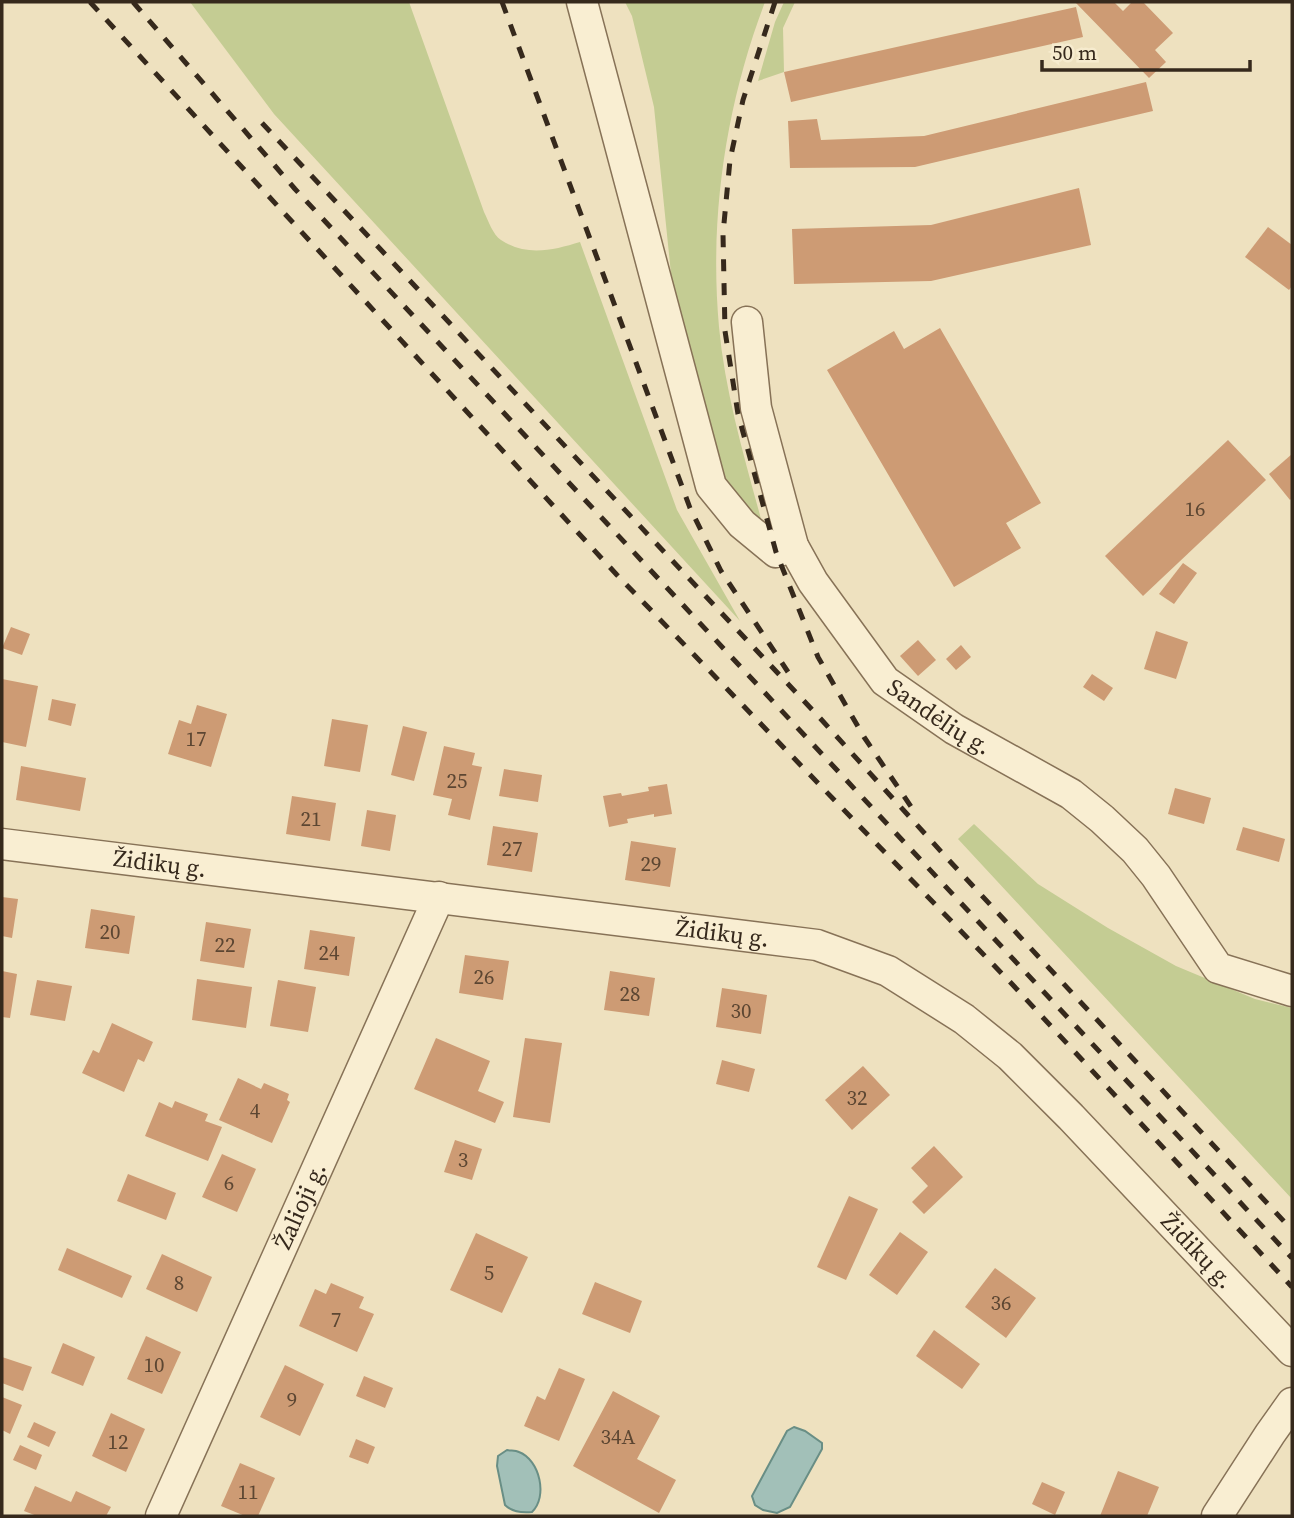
<svg xmlns="http://www.w3.org/2000/svg" width="1294" height="1518" font-family="'Source Serif 4',serif">
	<rect width="100%" height="100%" fill="#eee1bf"/>
	<g fill="#c4cc93">
		<path d="M190,2H409L484,212C488,220 493,235 501,240C526,257 554,250 580,242L677,510L740,621L274,114Z"/>
		<path d="M625,2H765C726,104 709,217 719,327C725,392 744,456 761,519C741,510 731,492 721,473L675,313L654,107L632,16Z"/>
		<polygon points="784,2 795,2 783,28 784,72 758,81 775,22"/>
		<polygon points="974,824 1038,884 1108,928 1176,966 1255,999 1292,1008 1292,1199 958,839"/>
	</g>
	<g fill="#a2c0b8" stroke="#698e85" stroke-width="2">
		<polygon points="794,1427 805,1431 822,1443 822,1449 790,1507 777,1513 763,1510 755,1505 752,1496 787,1431"/>
		<path d="M507,1450C511,1451 515,1450 519,1452C540,1460 548,1497 532,1512C522,1513 512,1512 505,1505L497,1466L498,1456Z"/>
	</g>
	<g fill="#cd9b74">
		<polygon points="1075,2 1114,2 1123,11 1132,2 1143,2 1173,33 1155,50 1166,62 1149,78"/>
		<polygon points="1076,7 1083,37 791,102 784,72"/>
		<polygon points="1146,82 1153,111 915,167 790,168 788,121 817,119 821,140 924,136"/>
		<polygon points="1079,188 1091,245 931,281 794,284 792,229 931,225"/>
		<polygon points="1268,227 1292,245 1292,286 1289,290 1245,257"/>
		<polygon points="940,328 1041,503 1006,523 1021,548 954,587 827,370 894,331 904,349"/>
		<polygon points="1228,440 1266,480 1143,596 1105,556"/>
		<polygon points="1292,454 1292,498 1290,500 1269,474"/>
		<polygon points="1183,563 1197,573 1174,604 1159,594"/>
		<polygon points="11,627 30,634 22,655 2,648"/>
		<polygon points="1156,631 1188,642 1176,679 1144,669"/>
		<polygon points="918,640 936,660 918,676 900,656"/>
		<polygon points="961,645 971,657 956,670 946,659"/>
		<polygon points="1092,674 1113,688 1104,701 1083,687"/>
		<polygon points="2,679 38,686 26,747 2,742"/>
		<polygon points="52,699 76,704 71,726 48,720"/>
		<polygon points="197,705 227,714 211,767 168,754 179,720 191,724"/>
		<polygon points="332,719 368,725 360,772 324,766"/>
		<polygon points="403,726 427,732 414,781 391,775"/>
		<polygon points="444,746 475,753 472,765 482,767 470,820 448,815 452,799 433,795"/>
		<polygon points="21,766 86,778 80,811 16,800"/>
		<polygon points="504,769 542,775 538,802 499,796"/>
		<polygon points="667,784 672,814 654,817 654,814 627,819 628,823 609,827 603,796 621,793 622,796 649,791 648,787"/>
		<polygon points="1175,788 1211,798 1204,824 1168,814"/>
		<polygon points="292,796 336,803 330,841 286,834"/>
		<polygon points="367,810 396,815 390,851 361,846"/>
		<polygon points="493,826 538,833 532,872 487,865"/>
		<polygon points="1243,827 1285,839 1279,862 1236,850"/>
		<polygon points="631,841 676,848 670,887 625,880"/>
		<polygon points="2,897 18,899 12,938 2,936"/>
		<polygon points="91,909 135,916 129,954 85,948"/>
		<polygon points="206,922 251,929 244,968 200,961"/>
		<polygon points="310,930 355,937 349,976 304,969"/>
		<polygon points="465,955 509,961 503,1000 459,993"/>
		<polygon points="2,971 17,974 10,1018 2,1017"/>
		<polygon points="610,971 655,978 649,1016 604,1010"/>
		<polygon points="197,979 252,987 246,1028 192,1020"/>
		<polygon points="37,980 72,986 65,1021 30,1015"/>
		<polygon points="278,980 316,987 308,1032 270,1026"/>
		<polygon points="722,988 767,995 761,1034 716,1027"/>
		<polygon points="112,1023 153,1042 144,1062 138,1059 124,1092 82,1073 93,1050 99,1053"/>
		<polygon points="436,1038 490,1061 478,1091 504,1102 495,1123 414,1089"/>
		<polygon points="525,1038 562,1043 550,1123 513,1117"/>
		<polygon points="722,1060 755,1069 749,1092 716,1084"/>
		<polygon points="863,1066 890,1095 852,1130 825,1100"/>
		<polygon points="238,1078 261,1089 264,1083 289,1094 287,1100 290,1102 272,1143 219,1120"/>
		<polygon points="175,1101 208,1114 205,1121 222,1127 208,1161 145,1136 159,1102 172,1108"/>
		<polygon points="455,1140 482,1149 472,1180 444,1172"/>
		<polygon points="934,1146 963,1177 924,1214 912,1202 928,1186 911,1168"/>
		<polygon points="222,1154 256,1169 237,1212 202,1197"/>
		<polygon points="128,1174 176,1193 166,1220 117,1201"/>
		<polygon points="849,1196 878,1209 846,1280 817,1267"/>
		<polygon points="900,1232 928,1252 897,1295 869,1275"/>
		<polygon points="476,1233 528,1257 502,1313 450,1290"/>
		<polygon points="67,1248 132,1276 122,1298 58,1270"/>
		<polygon points="162,1254 212,1277 197,1312 146,1289"/>
		<polygon points="995,1268 1036,1298 1006,1338 965,1307"/>
		<polygon points="595,1282 642,1301 630,1333 582,1314"/>
		<polygon points="331,1283 364,1297 359,1308 374,1314 357,1352 299,1326 315,1289 326,1294"/>
		<polygon points="934,1330 980,1364 962,1389 916,1356"/>
		<polygon points="146,1336 181,1352 162,1394 127,1379"/>
		<polygon points="63,1343 95,1357 83,1386 51,1373"/>
		<polygon points="2,1357 32,1367 23,1391 2,1383"/>
		<polygon points="285,1365 324,1384 300,1436 260,1417"/>
		<polygon points="559,1368 585,1379 559,1441 524,1426 537,1396 545,1400"/>
		<polygon points="364,1376 393,1388 385,1408 356,1396"/>
		<polygon points="613,1391 660,1416 637,1459 676,1480 659,1513 573,1466"/>
		<polygon points="2,1397 22,1405 10,1434 2,1430"/>
		<polygon points="111,1413 145,1429 126,1472 92,1456"/>
		<polygon points="34,1422 56,1432 49,1447 27,1437"/>
		<polygon points="356,1439 375,1447 368,1464 349,1457"/>
		<polygon points="20,1445 42,1455 36,1470 13,1460"/>
		<polygon points="240,1463 275,1478 258,1516 245,1516 221,1506"/>
		<polygon points="1118,1471 1159,1487 1147,1516 1100,1516"/>
		<polygon points="1042,1482 1065,1492 1055,1515 1032,1504"/>
		<polygon points="35,1486 71,1502 76,1491 111,1507 106,1516 37,1516 24,1511"/>
	</g>
	<g fill="none" stroke-linecap="round" stroke-linejoin="round">
		<defs>
			<g id="street">
				<polyline points="582,2 711,486 742,524 776,552 793,546"/>
				<path id="s1" d="M747,322L756,408L793,546L813,582L885,681L954,729L1071,794L1102,819L1135,850L1156,876L1218,968L1292,991"/>
				<path id="s2" d="M2,844L817,945L888,971L964,1019L1010,1056L1071,1117L1292,1351"/>
				<path id="s3" d="M161,1516L439,897"/>
				<polyline points="1217,1516 1270,1434 1292,1403"/>
			</g>
		</defs>
		<use href="#street" stroke="#877257" stroke-width="33"/>
		<use href="#street" stroke="#f9eed2" stroke-width="30"/>
		<g stroke="#36291c" stroke-width="5" stroke-dasharray="12 12" stroke-linecap="butt">
			<polyline points="90,2 617,575 1012,984 1292,1287"/>
			<polyline points="133,2 295,189 1292,1258"/>
			<polyline points="502,2 690,508 721,571 788,672"/>
			<polyline points="775,2 743,100 730,160 723,234 725,331 738,414 776,552 818,657 864,737 914,811"/>
			<polyline points="262,123 819,717 946,857 1292,1230"/>
		</g>
	</g>
	<g text-anchor="middle" stroke-width="5" stroke-linejoin="round" paint-order="stroke">
		<g font-size="21" fill="#5c4632">
			<text x="1195" y="516">16</text>
			<text x="196" y="746">17</text>
			<text x="457" y="788">25</text>
			<text x="311" y="826">21</text>
			<text x="512" y="856">27</text>
			<text x="651" y="871">29</text>
			<text x="110" y="939">20</text>
			<text x="225" y="952">22</text>
			<text x="329" y="960">24</text>
			<text x="484" y="984">26</text>
			<text x="630" y="1001">28</text>
			<text x="741" y="1018">30</text>
			<text x="857" y="1105">32</text>
			<text x="255" y="1118">4</text>
			<text x="463" y="1167">3</text>
			<text x="229" y="1190">6</text>
			<text x="489" y="1280">5</text>
			<text x="179" y="1290">8</text>
			<text x="1001" y="1310">36</text>
			<text x="336" y="1327">7</text>
			<text x="154" y="1372">10</text>
			<text x="292" y="1407">9</text>
			<text x="618" y="1444">34A</text>
			<text x="118" y="1449">12</text>
			<text x="248" y="1499">11</text>
		</g>
		<g font-size="24" fill="#36291c" stroke="#f6ebce">
			<text dy="8" stroke="none"><textPath href="#s1" startOffset="458">Sandėlių g.</textPath></text>
			<text dy="8" stroke="none"><textPath href="#s2" startOffset="159">Židikų g.</textPath></text>
			<text dy="8" stroke="none"><textPath href="#s2" startOffset="726">Židikų g.</textPath></text>
			<text dy="8" stroke="none"><textPath href="#s3" startOffset="340">Žalioji g.</textPath></text>
			<text dy="8" stroke="none"><textPath href="#s2" startOffset="1316">Židikų g.</textPath></text>
		</g>
	</g>
	<rect width="1294" height="1518" fill="none" stroke="#36291c" stroke-width="7"/>
	<path d="M1042 60v10h208v-10" fill="none" stroke="#36291c" stroke-width="3.5"/>
	<text x="1052" y="60" font-size="21" fill="#36291c" stroke="#f6ebce" stroke-width="5" paint-order="stroke">50 m</text>
</svg>
